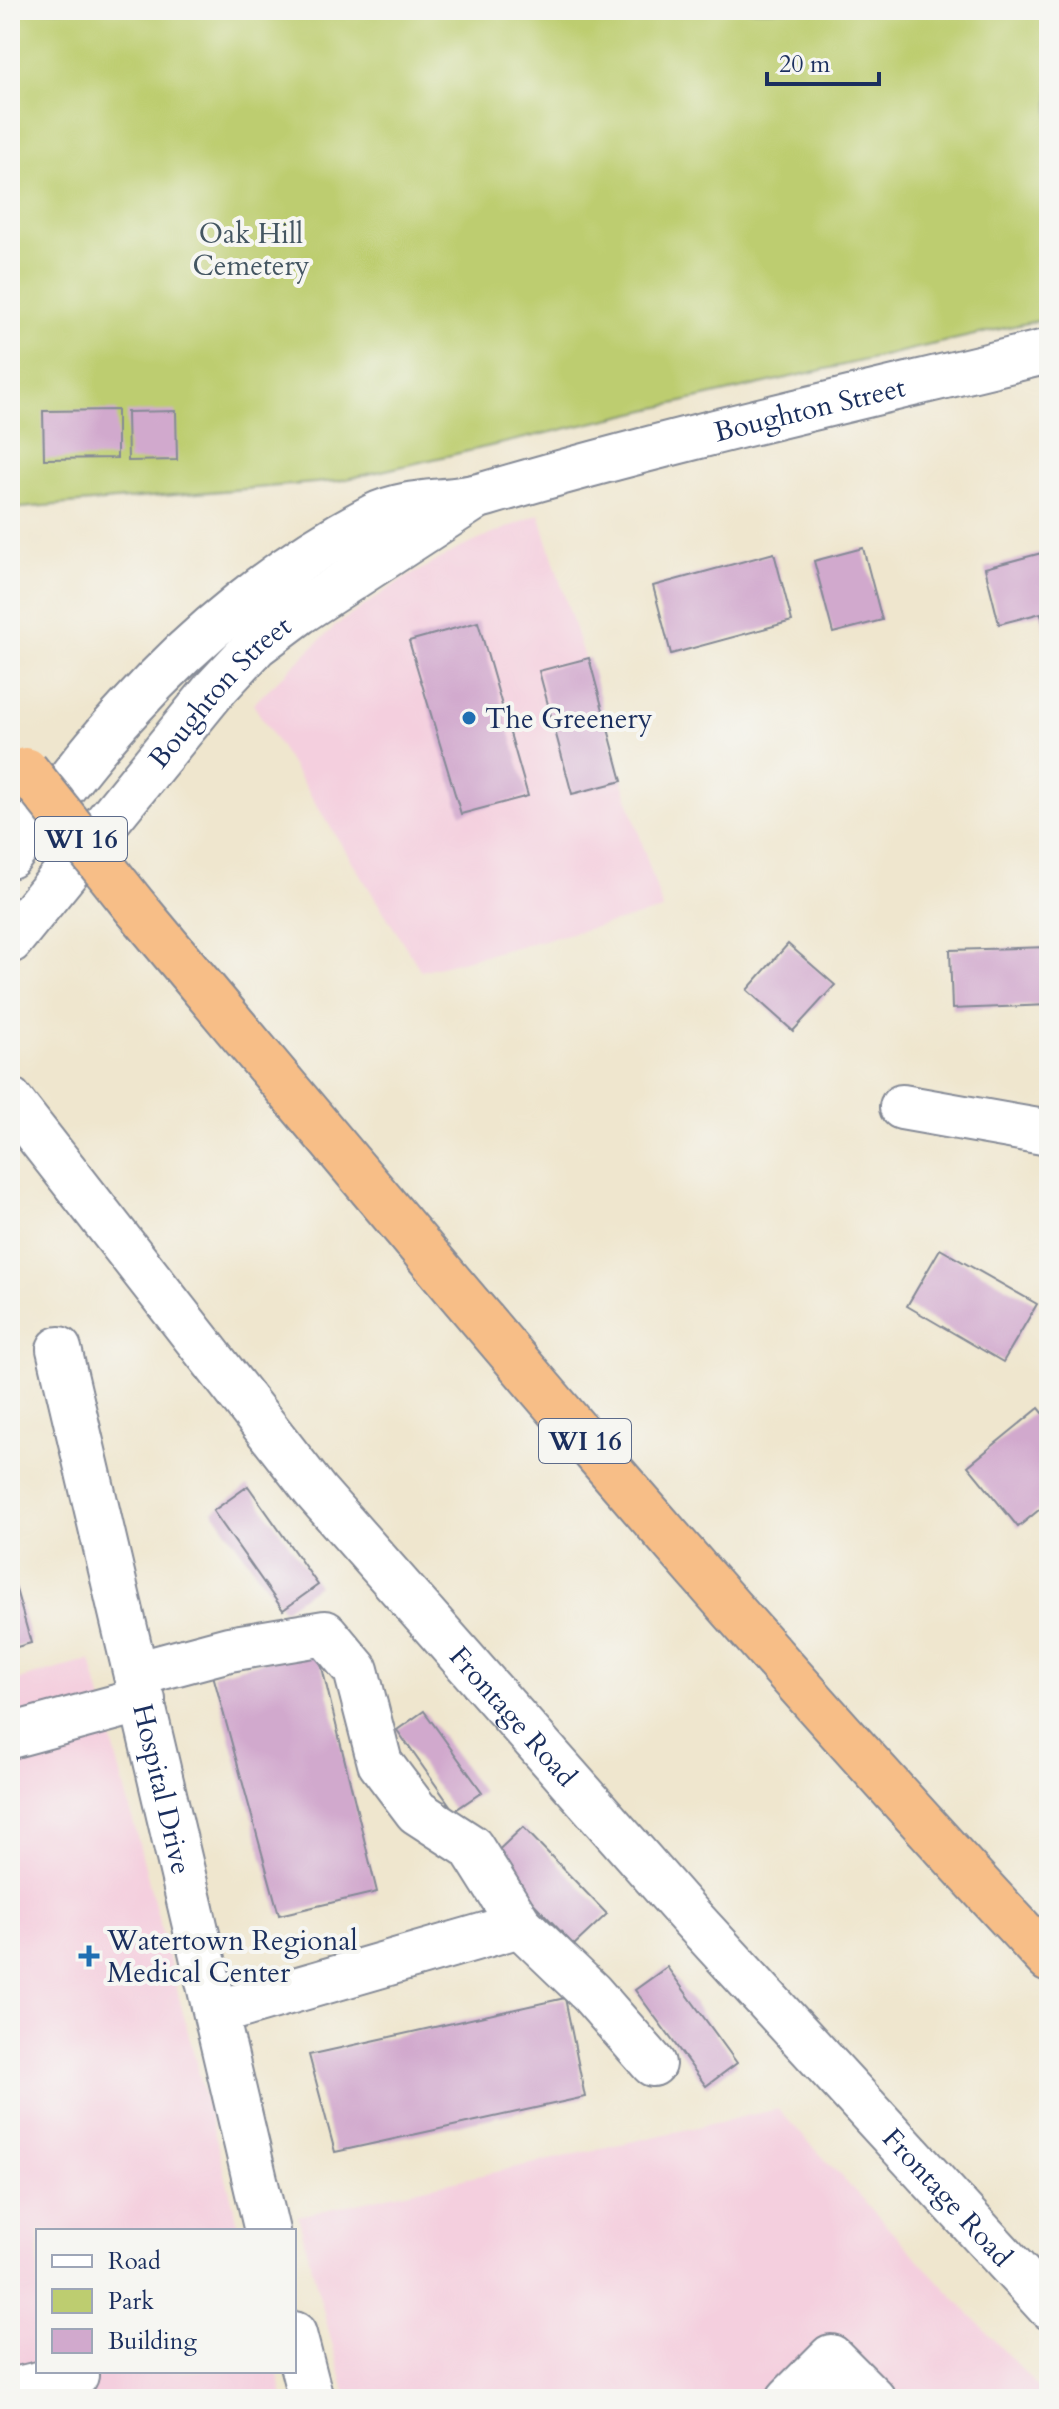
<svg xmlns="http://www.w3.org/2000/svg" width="1059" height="2409" font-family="Cardo,serif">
	<rect width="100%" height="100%" fill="#f6f6f2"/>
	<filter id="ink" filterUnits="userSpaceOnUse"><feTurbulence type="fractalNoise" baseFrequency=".0125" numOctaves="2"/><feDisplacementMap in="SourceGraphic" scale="16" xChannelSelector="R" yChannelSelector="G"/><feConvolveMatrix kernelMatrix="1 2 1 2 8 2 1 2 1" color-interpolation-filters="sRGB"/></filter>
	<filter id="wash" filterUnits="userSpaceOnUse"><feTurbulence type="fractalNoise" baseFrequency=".006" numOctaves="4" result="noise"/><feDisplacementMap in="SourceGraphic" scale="32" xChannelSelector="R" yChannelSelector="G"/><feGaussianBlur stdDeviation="1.8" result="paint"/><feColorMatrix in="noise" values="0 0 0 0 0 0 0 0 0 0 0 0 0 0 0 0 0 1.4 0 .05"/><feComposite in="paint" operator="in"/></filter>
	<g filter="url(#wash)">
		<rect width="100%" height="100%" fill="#efe6ce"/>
		<g fill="#f4cfde">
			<polygon points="539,514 663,910 421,971 253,704 335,626 397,583 458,549"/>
			<polygon points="91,1660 240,2231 38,2231 38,2371 277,2371 284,2399 10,2399 10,1682"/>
			<polygon points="778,2109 1049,2399 347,2399 298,2216"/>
		</g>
		<polygon fill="#bdcd70" stroke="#6c7e67" stroke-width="2" points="10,10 1049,10 1049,318 338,481 10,509"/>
		<g id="blocks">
			<g fill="#d1a9cd">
				<polygon points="117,410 117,458 44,459 43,411"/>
				<polygon points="176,411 177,460 128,461 127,412"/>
				<polygon points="863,548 882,620 833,633 814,561"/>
				<polygon points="1049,551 1049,635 1046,636 1041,613 999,624 985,568"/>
				<polygon points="774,553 792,621 671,654 653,586"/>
				<polygon points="478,622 528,796 461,814 409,641"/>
				<polygon points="589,658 622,781 572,794 539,671"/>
				<polygon points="788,944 835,985 793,1031 747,990"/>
				<polygon points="1049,947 1049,1005 952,1009 950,950"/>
				<polygon points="940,1249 1037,1304 1003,1362 907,1306"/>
				<polygon points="1039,1408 1049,1420 1049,1510 1045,1505 1018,1527 968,1466"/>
				<polygon points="248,1486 318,1585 283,1610 213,1511"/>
				<polygon points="10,1568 31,1643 10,1649"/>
				<polygon points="317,1647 377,1892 279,1915 213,1675"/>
				<polygon points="424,1711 482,1792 454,1811 397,1730"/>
				<polygon points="523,1827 607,1914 574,1945 490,1858"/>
				<polygon points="667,1967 737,2063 706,2086 635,1990"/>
				<polygon points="565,1998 585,2097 335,2152 309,2055"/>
			</g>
		</g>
	</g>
	<g filter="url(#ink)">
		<use href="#blocks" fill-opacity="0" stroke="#858a96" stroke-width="2"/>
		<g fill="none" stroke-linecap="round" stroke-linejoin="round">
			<defs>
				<g id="minor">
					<path id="s1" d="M10,856C49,807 86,755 128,710C197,633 282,564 374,516C409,498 450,505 486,494C672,439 861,397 1049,351"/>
					<path id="s2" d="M10,941L215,689L256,645L300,612L472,500"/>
					<path id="s3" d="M10,1100L316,1492L689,1915L1049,2307"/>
					<polyline points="902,1107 1049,1133"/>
					<path id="s4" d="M59,1349L267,2231"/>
					<polyline points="136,1674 229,1649 325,1633 356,1670 380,1763 417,1812 471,1847 520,1925"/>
					<polyline points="10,1736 143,1700"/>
					<polyline points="216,2013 520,1925 591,1993 653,2064"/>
					<polyline points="294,2334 311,2399"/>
					<polyline points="10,2391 76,2375"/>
					<polyline points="789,2399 831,2357 873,2399"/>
				</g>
				<path id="highway" d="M136,908C434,1265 732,1621 1049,1960"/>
			</defs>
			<use href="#minor" stroke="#858a96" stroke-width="48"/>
			<use href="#highway" stroke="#858a96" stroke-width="48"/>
			<use href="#minor" stroke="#fff" stroke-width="44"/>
			<use href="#highway" stroke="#f7be87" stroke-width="44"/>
			<defs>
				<polyline id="highway-bridge" points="26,770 136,908"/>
			</defs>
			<use href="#highway-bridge" stroke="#858a96" stroke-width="48" stroke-linecap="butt"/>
			<use href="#highway-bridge" stroke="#f7be87" stroke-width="44"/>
		</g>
	</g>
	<g fill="#1f6fb2" stroke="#f6f6f2" stroke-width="3">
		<circle cx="469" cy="718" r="8"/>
		<path d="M85 1944h8v8h8v8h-8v8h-8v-8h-8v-8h8z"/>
	</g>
	<g text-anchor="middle" stroke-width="8" stroke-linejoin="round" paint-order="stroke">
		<g fill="#f6f6f2" stroke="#5d6b8a" stroke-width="2">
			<rect x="35" y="817" width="92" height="44" rx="6"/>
			<rect x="539" y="1419" width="92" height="44" rx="6"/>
		</g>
		<g font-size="26" font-weight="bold" fill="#1b2f5e">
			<text x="81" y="848">WI 16</text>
			<text x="585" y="1450">WI 16</text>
		</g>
		<g font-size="28" fill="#445662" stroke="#f6f6f2">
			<text x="251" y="243">Oak Hill<tspan x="251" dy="32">Cemetery</tspan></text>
		</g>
		<g font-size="28" fill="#1b2f5e" stroke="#f6f6f2">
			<text dy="10" stroke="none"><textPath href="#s1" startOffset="952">Boughton Street</textPath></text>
			<text dy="10" stroke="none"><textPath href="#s2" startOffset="326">Boughton Street</textPath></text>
			<text dy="10" stroke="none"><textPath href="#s3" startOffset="796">Frontage Road</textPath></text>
			<text dy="10" stroke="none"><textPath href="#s4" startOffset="452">Hospital Drive</textPath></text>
			<text dy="10" stroke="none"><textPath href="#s3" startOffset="1444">Frontage Road</textPath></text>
		</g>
		<g font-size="28" fill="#1b2f5e" stroke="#f6f6f2" text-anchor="start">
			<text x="485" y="728">The Greenery</text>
			<text x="107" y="1950">Watertown Regional<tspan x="107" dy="32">Medical Center</tspan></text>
		</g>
	</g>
	<rect width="1059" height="2409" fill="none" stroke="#f6f6f2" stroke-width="40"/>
	<rect x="36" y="2229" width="260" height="144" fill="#f6f6f2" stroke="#9ea6b7" stroke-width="2"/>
	<rect x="52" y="2255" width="40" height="12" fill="#ffffff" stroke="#9ea6b7" stroke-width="2"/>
	<text x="108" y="2269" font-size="24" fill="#1b2f5e">Road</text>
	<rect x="52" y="2289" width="40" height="24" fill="#bdcd70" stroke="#9ea6b7" stroke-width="2"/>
	<text x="108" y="2309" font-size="24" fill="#1b2f5e">Park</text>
	<rect x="52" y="2329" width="40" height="24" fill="#d1a9cd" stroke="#9ea6b7" stroke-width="2"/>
	<text x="108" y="2349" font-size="24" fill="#1b2f5e">Building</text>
	<path d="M767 72v12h112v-12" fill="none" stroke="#1b2f5e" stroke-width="4"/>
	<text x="779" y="72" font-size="24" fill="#1b2f5e" stroke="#f6f6f2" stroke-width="6" paint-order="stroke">20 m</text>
</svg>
